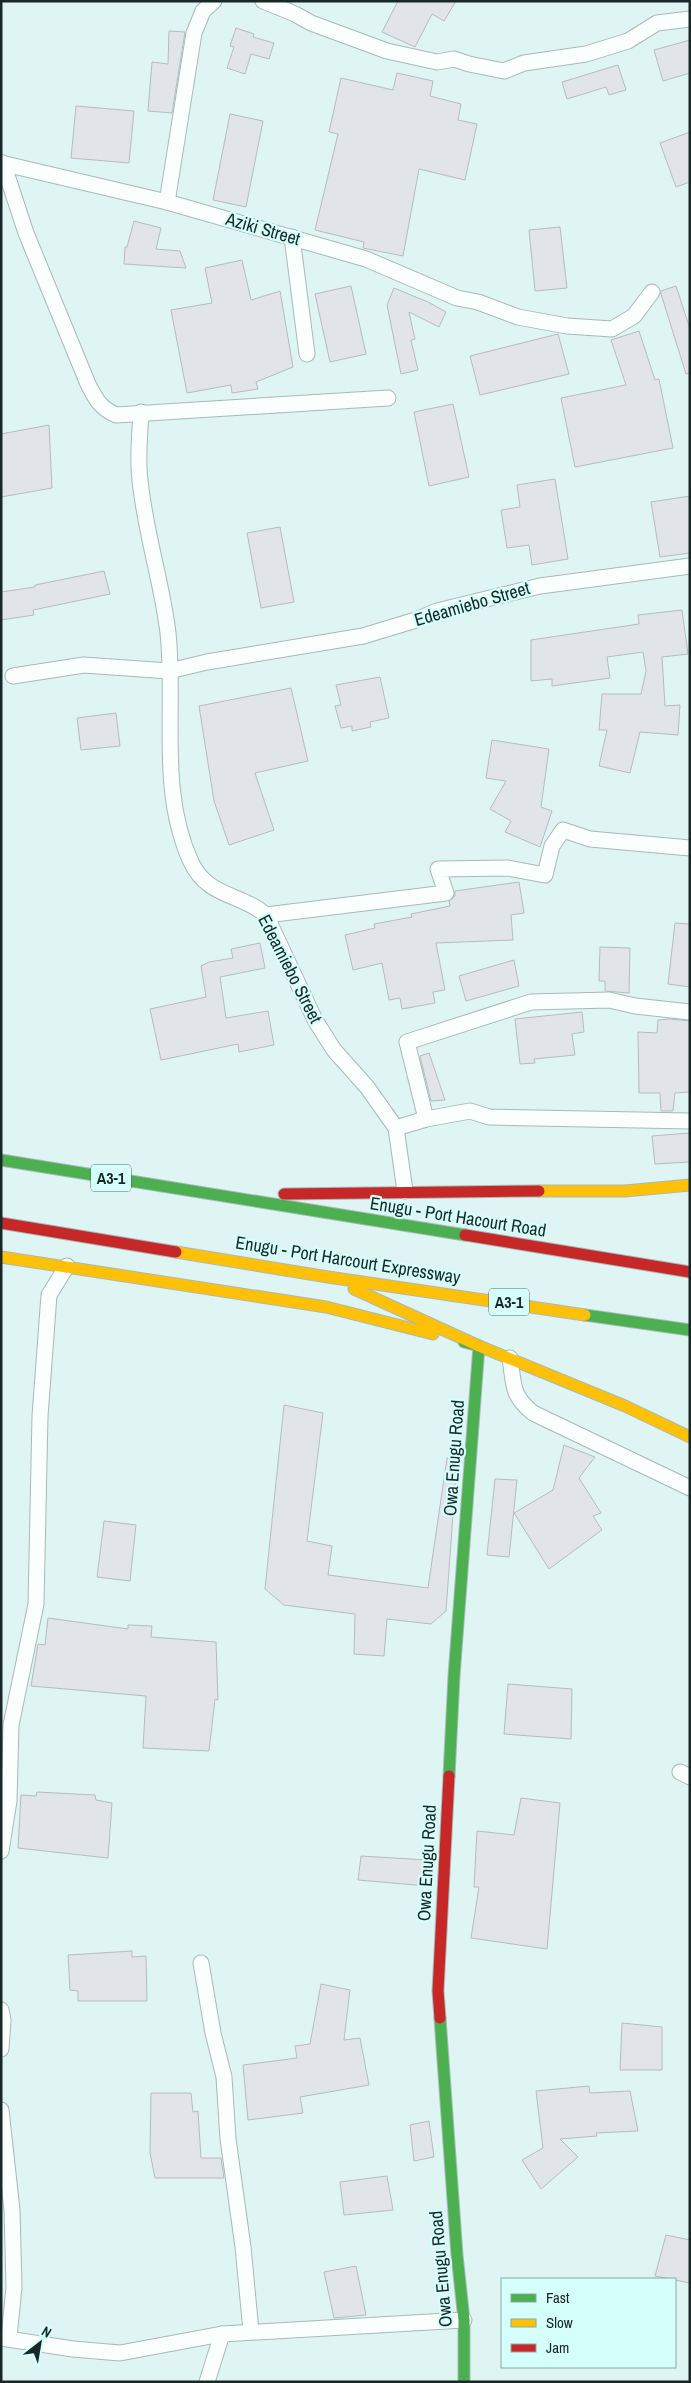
<svg xmlns="http://www.w3.org/2000/svg" width="691" height="2383" font-family="'Archivo Narrow',sans-serif">
	<rect width="100%" height="100%" fill="#dff5f3"/>
	<g fill="#e1e5e9" stroke="#b6bbbe">
		<polygon points="398,1 456,1 444,21 432,14 415,47 382,32"/>
		<polygon points="236,28 254,34 253,37 274,43 269,59 251,54 245,74 227,68 234,47 230,46"/>
		<polygon points="169,31 185,32 172,113 148,111 152,62 168,64"/>
		<polygon points="690,40 690,73 663,81 654,50"/>
		<polygon points="618,65 626,90 609,95 606,87 567,99 562,82"/>
		<polygon points="397,73 433,81 430,96 461,104 458,120 477,124 465,180 419,169 403,256 363,248 364,242 315,230 338,134 329,132 341,78 393,90"/>
		<polygon points="76,106 134,111 129,163 71,158"/>
		<polygon points="230,114 263,121 246,207 213,200"/>
		<polygon points="690,132 690,182 676,187 660,143"/>
		<polygon points="134,221 161,228 156,249 180,251 186,268 124,264 125,247 127,247"/>
		<polygon points="560,227 567,288 535,291 529,230"/>
		<polygon points="242,260 251,300 280,291 293,367 256,382 258,389 232,393 231,385 187,393 171,310 212,303 205,268"/>
		<polygon points="351,286 366,354 330,362 315,294"/>
		<polygon points="676,286 690,329 690,373 686,374 661,294 661,291"/>
		<polygon points="394,288 428,302 446,312 439,327 409,312 415,339 411,340 418,370 401,374 387,305"/>
		<polygon points="639,331 655,380 659,379 673,448 575,467 561,398 626,385 611,340"/>
		<polygon points="558,334 569,374 480,395 470,356"/>
		<polygon points="453,404 469,477 429,486 414,412"/>
		<polygon points="49,425 52,488 1,497 1,434"/>
		<polygon points="555,479 568,559 532,565 529,545 507,548 501,510 520,507 517,485"/>
		<polygon points="690,496 690,553 660,557 651,502"/>
		<polygon points="280,527 294,602 261,608 247,533"/>
		<polygon points="104,571 110,594 33,610 34,615 1,620 1,592 35,587 35,585"/>
		<polygon points="682,610 688,654 662,657 665,706 680,705 678,735 640,732 630,773 599,766 607,730 599,730 602,694 641,694 646,671 643,652 607,657 610,678 552,686 552,679 531,681 531,640 639,624 638,615"/>
		<polygon points="380,677 389,718 370,722 371,727 352,731 352,726 341,728 335,706 341,705 336,685"/>
		<polygon points="291,688 308,761 255,773 274,830 229,845 214,801 199,706"/>
		<polygon points="116,713 120,746 81,750 77,718"/>
		<polygon points="492,740 549,749 541,807 552,811 540,847 505,832 511,821 490,809 506,781 486,778"/>
		<polygon points="519,882 524,913 511,915 513,940 436,943 445,990 433,992 435,1003 402,1009 400,998 389,1000 382,963 353,970 345,935 375,928 374,924 412,917 411,914 450,906 449,901 455,896 455,891"/>
		<polygon points="675,923 690,924 690,987 668,984"/>
		<polygon points="260,943 265,968 220,977 226,1018 268,1011 274,1045 239,1052 238,1044 161,1060 150,1009 206,997 201,966 209,962 233,958 231,949"/>
		<polygon points="600,947 630,948 629,993 605,991 605,981 599,981"/>
		<polygon points="514,960 519,986 466,1001 459,976"/>
		<polygon points="582,1012 584,1032 572,1034 575,1055 534,1059 535,1063 520,1064 515,1019"/>
		<polygon points="669,1019 690,1021 690,1092 675,1093 673,1111 661,1111 660,1093 639,1093 638,1032 657,1033 658,1020"/>
		<polygon points="429,1053 445,1100 431,1101 420,1056"/>
		<polygon points="690,1133 690,1162 655,1164 652,1136"/>
		<polygon points="284,1405 323,1413 307,1541 332,1546 328,1575 428,1588 447,1458 457,1459 446,1611 431,1624 387,1619 384,1656 354,1654 355,1614 284,1605 265,1589"/>
		<polygon points="564,1445 595,1457 579,1478 601,1513 593,1516 602,1530 549,1569 514,1513 553,1490"/>
		<polygon points="495,1479 517,1480 509,1557 487,1555"/>
		<polygon points="104,1521 136,1525 130,1581 97,1577"/>
		<polygon points="48,1618 128,1629 128,1625 152,1626 151,1637 216,1642 218,1700 215,1699 209,1751 143,1748 146,1696 31,1686 38,1644 45,1645"/>
		<polygon points="508,1684 572,1689 571,1739 504,1734"/>
		<polygon points="37,1792 95,1795 96,1800 112,1803 108,1858 18,1848 21,1795 36,1796"/>
		<polygon points="521,1798 560,1803 547,1949 471,1938 479,1887 474,1887 477,1831 514,1835"/>
		<polygon points="361,1856 427,1860 427,1886 358,1880"/>
		<polygon points="132,1951 132,1957 146,1956 147,2001 78,2001 78,1991 70,1990 68,1955"/>
		<polygon points="321,1984 350,1990 344,2040 360,2038 369,2085 300,2097 303,2113 248,2120 243,2065 297,2058 295,2046 310,2044"/>
		<polygon points="622,2023 662,2027 662,2070 620,2070"/>
		<polygon points="589,2086 590,2093 630,2091 638,2131 596,2133 597,2136 560,2139 578,2157 541,2189 522,2160 543,2148 536,2091"/>
		<polygon points="151,2093 191,2093 193,2112 198,2111 201,2158 221,2158 224,2178 155,2178 150,2153"/>
		<polygon points="429,2121 434,2157 414,2161 410,2125"/>
		<polygon points="387,2176 393,2210 344,2215 340,2182"/>
		<polygon points="666,2235 690,2240 690,2283 655,2276"/>
		<polygon points="356,2266 366,2315 334,2318 324,2272"/>
	</g>
	<g fill="none" stroke-linecap="round" stroke-linejoin="round">
		<defs>
			<g id="street">
				<polyline points="263,1 295,14 311,23 387,51 437,62 454,59 469,64 504,71 524,63 586,54 628,41 657,23 690,19"/>
				<polyline points="1,163 167,202 366,259 457,298 478,302 518,317 567,326 612,329 634,316 652,292"/>
				<path d="M3,163L26,233L88,384C95,398 100,408 116,415L388,398"/>
				<polyline points="167,202 194,33 203,11 214,1"/>
				<polyline points="292,237 307,354"/>
				<path d="M141,412C140,434 137,458 140,480C145,532 162,582 168,633C176,709 158,790 191,862C208,898 241,893 266,915L315,1020L334,1050L367,1087L396,1128L405,1191"/>
				<polyline points="13,676 84,665 169,671 207,662 363,636 416,620 437,611 540,586 690,566"/>
				<polyline points="266,915 446,893 438,869 508,868 545,875 552,846 563,830 590,839 690,848"/>
				<polyline points="426,1119 470,1111 489,1117 690,1121"/>
				<polyline points="396,1128 426,1119 407,1042 531,1002 609,1000 635,1006 690,1012"/>
				<path d="M510,1358C514,1385 511,1395 533,1413L690,1488"/>
				<polyline points="680,1772 690,1777"/>
				<polyline points="1,1851 9,1801 11,1725 36,1604 40,1416 49,1295 67,1266"/>
				<polyline points="201,1963 213,2033 224,2077 228,2139 243,2247 251,2331"/>
				<polyline points="1,2010 3,2020 1,2049"/>
				<polyline points="1,2110 12,2210 14,2287 9,2337"/>
				<polyline points="1,2338 73,2349 120,2353 222,2334 464,2320"/>
				<polyline points="207,2382 222,2334"/>
			</g>
			<g id="fast">
				<polyline points="1,1160 465,1235"/>
				<polyline points="585,1315 690,1330"/>
				<polyline points="449,1776 454,1676 479,1346 464,1342"/>
				<polyline points="440,2018 457,2255 464,2320 464,2382"/>
			</g>
			<g id="slow">
				<polyline points="539,1191 625,1191 690,1185"/>
				<polyline points="176,1252 328,1277 585,1315"/>
				<polyline points="1,1257 326,1307 433,1334"/>
				<polyline points="354,1289 479,1346 625,1406 690,1437"/>
			</g>
			<g id="jam">
				<polyline points="284,1194 539,1191"/>
				<polyline points="1,1223 176,1252"/>
				<polyline points="465,1235 690,1272"/>
				<polyline points="440,2018 438,1991 449,1776"/>
			</g>
		</defs>
		<use href="#street" stroke="#a8b9b8" stroke-width="17"/>
		<use href="#fast" stroke="#a8b9b8" stroke-width="13"/>
		<use href="#slow" stroke="#a8b9b8" stroke-width="13"/>
		<use href="#jam" stroke="#a8b9b8" stroke-width="13"/>
		<use href="#street" stroke="#fafefd" stroke-width="15"/>
		<use href="#fast" stroke="#4caf50" stroke-width="11"/>
		<use href="#slow" stroke="#ffc107" stroke-width="11"/>
		<use href="#jam" stroke="#c62828" stroke-width="11"/>
	</g>
	<g text-anchor="middle" stroke-width="4.5" stroke-linejoin="round" paint-order="stroke">
		<g fill="#d5fffb" stroke="#516867" stroke-width="1">
			<rect x="91" y="1164.5" width="40" height="27" rx="4"/>
			<rect x="489" y="1288.5" width="40" height="27" rx="4"/>
		</g>
		<g font-size="16" font-weight="bold" fill="#182827">
			<text x="111" y="1184">A3-1</text>
			<text x="509" y="1308">A3-1</text>
		</g>
		<g font-size="18" fill="#182827" stroke="#d5fffb">
			<text transform="translate(263 229) rotate(16)" y="6">Aziki Street</text>
			<text transform="translate(472 604) rotate(-16)" y="6">Edeamiebo Street</text>
			<text transform="translate(290 969) rotate(63)" y="6">Edeamiebo Street</text>
			<text transform="translate(458 1217) rotate(9)" y="6">Enugu - Port Hacourt Road</text>
			<text transform="translate(348 1260) rotate(9)" y="6">Enugu - Port Harcourt Expressway</text>
			<text transform="translate(454 1458) rotate(-86)" y="6">Owa Enugu Road</text>
			<text transform="translate(427 1863) rotate(-87)" y="6">Owa Enugu Road</text>
			<text transform="translate(441 2269) rotate(-95)" y="6">Owa Enugu Road</text>
		</g>
	</g>
	<rect width="691" height="2383" fill="none" stroke="#182827" stroke-width="5"/>
	<rect x="501" y="2278" width="175" height="90" fill="#d5fffb" stroke="#89a9a6"/>
	<rect x="511" y="2294" width="25" height="8" fill="#4caf50" stroke="#89a9a6"/>
	<text x="546" y="2303" font-size="15" fill="#182827">Fast</text>
	<rect x="511" y="2319" width="25" height="8" fill="#ffc107" stroke="#89a9a6"/>
	<text x="546" y="2328" font-size="15" fill="#182827">Slow</text>
	<rect x="511" y="2344" width="25" height="8" fill="#c62828" stroke="#89a9a6"/>
	<text x="546" y="2353" font-size="15" fill="#182827">Jam</text>
	<g transform="translate(40 2343) rotate(31)" stroke="#d5fffb" stroke-width="4" paint-order="stroke">
	<path d="M0-4L9 19L0 12L-9 19Z" fill="#182827"/>
	<text y="-8" font-size="14" font-weight="bold" text-anchor="middle" fill="#182827">N</text>
	</g>
</svg>
